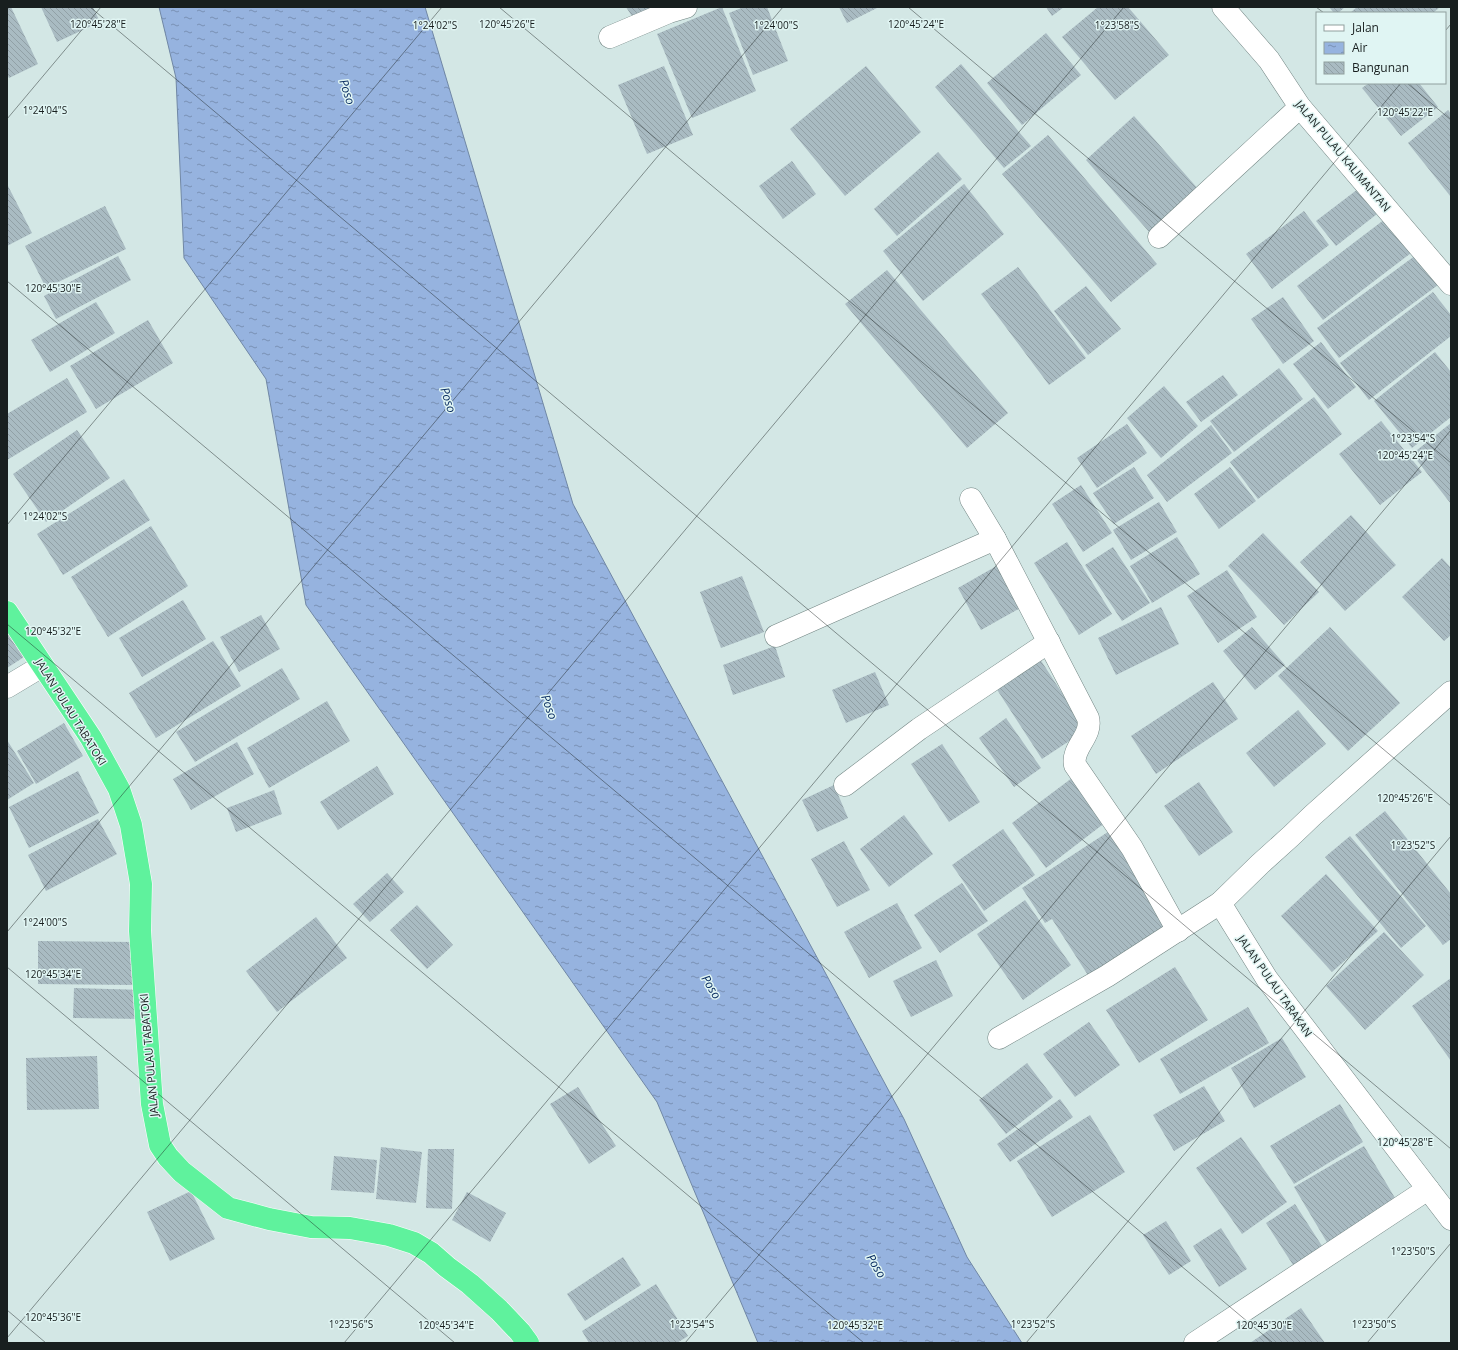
<svg xmlns="http://www.w3.org/2000/svg" width="1458" height="1350" font-family="'Open Sans',sans-serif">
	<defs>
		<pattern id="water-ripples" width="26" height="14" patternUnits="userSpaceOnUse"><rect width="26" height="14" fill="#96b3df"/><path d="M2 4q2-2 4 0t4 0M15 11q2-2 4 0t4 0" fill="none" stroke="#7991b4"/></pattern>
		<pattern id="building-back-hatch" width="6" height="6" patternUnits="userSpaceOnUse"><rect width="6" height="6" fill="#a9bbc2"/><path d="M-1 5l2 2M0 0l6 6M5-1l2 2" fill="none" stroke="#91a0a6"/></pattern>
	</defs>
	<rect width="100%" height="100%" fill="#d3e7e5"/>
	<polygon fill="url(#water-ripples)" stroke="#7087a5" points="159,7 425,7 573,504 904,1119 967,1257 1022,1343 758,1343 657,1102 306,605 266,379 184,258 176,78"/>
	<g fill="url(#building-back-hatch)">
		<polygon points="7,7 11,7 38,64 9,78 7,74"/>
		<polygon points="41,7 93,7 100,22 57,42"/>
		<polygon points="626,7 664,7 637,24"/>
		<polygon points="722,7 756,91 692,118 657,34"/>
		<polygon points="744,7 767,7 788,61 753,75 729,13"/>
		<polygon points="839,7 879,7 847,23"/>
		<polygon points="1046,7 1064,7 1052,16"/>
		<polygon points="1098,7 1128,7 1169,55 1115,100 1062,37"/>
		<polygon points="1329,7 1345,7 1338,13 1334,13"/>
		<polygon points="1357,7 1440,7 1433,13 1350,13"/>
		<polygon points="1046,33 1081,75 1022,125 987,83"/>
		<polygon points="961,64 1031,146 1004,168 935,87"/>
		<polygon points="664,66 693,135 647,154 618,85"/>
		<polygon points="866,66 921,132 845,196 790,129"/>
		<polygon points="1369,83 1419,83 1438,107 1401,136 1362,88"/>
		<polygon points="1448,110 1451,114 1451,197 1408,143"/>
		<polygon points="1134,116 1199,190 1150,233 1086,160"/>
		<polygon points="1048,135 1157,264 1111,302 1002,174"/>
		<polygon points="938,152 962,179 897,236 874,209"/>
		<polygon points="792,161 816,194 783,219 759,186"/>
		<polygon points="7,184 32,233 7,246"/>
		<polygon points="964,184 1004,234 923,301 883,251"/>
		<polygon points="1358,189 1377,214 1336,246 1316,221"/>
		<polygon points="105,206 126,249 46,288 25,246"/>
		<polygon points="1304,211 1329,245 1272,289 1246,254"/>
		<polygon points="1389,216 1415,250 1323,320 1297,286"/>
		<polygon points="1416,255 1438,285 1339,358 1317,328"/>
		<polygon points="118,256 131,280 56,319 44,296"/>
		<polygon points="1018,267 1086,358 1049,385 981,294"/>
		<polygon points="887,270 1008,413 967,448 845,304"/>
		<polygon points="1086,286 1121,329 1088,355 1054,311"/>
		<polygon points="1433,292 1451,315 1451,336 1369,400 1340,363"/>
		<polygon points="1283,297 1314,341 1283,364 1251,319"/>
		<polygon points="96,302 115,333 50,372 31,340"/>
		<polygon points="148,320 173,363 96,409 70,366"/>
		<polygon points="1321,342 1356,387 1328,409 1293,364"/>
		<polygon points="1435,352 1451,372 1451,417 1412,448 1374,401"/>
		<polygon points="1279,368 1303,399 1234,452 1210,421"/>
		<polygon points="1223,375 1238,395 1201,422 1186,402"/>
		<polygon points="67,378 87,412 7,460 7,414"/>
		<polygon points="1164,386 1198,426 1161,458 1127,418"/>
		<polygon points="1314,397 1342,434 1258,499 1230,462"/>
		<polygon points="1381,421 1422,472 1380,505 1339,454"/>
		<polygon points="1451,423 1451,504 1412,454"/>
		<polygon points="1127,424 1147,453 1097,488 1077,458"/>
		<polygon points="1211,425 1232,453 1167,502 1147,475"/>
		<polygon points="77,430 110,478 46,522 13,474"/>
		<polygon points="1134,467 1154,498 1114,524 1093,493"/>
		<polygon points="1230,467 1256,501 1219,529 1194,494"/>
		<polygon points="124,479 150,520 63,575 37,534"/>
		<polygon points="1081,485 1112,533 1083,552 1052,504"/>
		<polygon points="1159,502 1177,532 1131,560 1113,530"/>
		<polygon points="1351,515 1396,565 1345,611 1300,562"/>
		<polygon points="151,526 188,586 108,637 71,577"/>
		<polygon points="1263,533 1319,592 1284,625 1228,566"/>
		<polygon points="1177,537 1200,574 1152,603 1130,566"/>
		<polygon points="1067,542 1112,614 1079,635 1034,563"/>
		<polygon points="1113,547 1150,603 1122,621 1085,565"/>
		<polygon points="1442,558 1451,568 1451,635 1444,641 1402,597"/>
		<polygon points="1000,564 1024,606 981,630 958,588"/>
		<polygon points="1227,570 1257,617 1218,643 1187,596"/>
		<polygon points="742,576 764,632 721,648 700,592"/>
		<polygon points="183,600 206,639 142,677 119,638"/>
		<polygon points="1161,607 1179,644 1116,675 1098,638"/>
		<polygon points="261,615 280,649 239,672 220,637"/>
		<polygon points="1252,627 1285,665 1255,690 1223,651"/>
		<polygon points="1330,627 1400,703 1348,751 1278,676"/>
		<polygon points="7,632 24,657 7,668"/>
		<polygon points="213,641 241,686 156,738 129,693"/>
		<polygon points="775,646 785,677 733,695 723,665"/>
		<polygon points="1038,656 1086,730 1042,759 994,685"/>
		<polygon points="282,668 300,699 195,762 176,732"/>
		<polygon points="875,672 889,705 846,723 832,690"/>
		<polygon points="1213,682 1238,719 1156,774 1131,736"/>
		<polygon points="327,701 350,741 269,788 247,748"/>
		<polygon points="1298,710 1326,744 1274,787 1246,753"/>
		<polygon points="1006,718 1041,768 1014,787 979,738"/>
		<polygon points="64,723 83,756 36,784 17,751"/>
		<polygon points="7,740 34,783 7,800"/>
		<polygon points="237,742 254,774 191,810 173,779"/>
		<polygon points="942,744 980,802 949,822 911,764"/>
		<polygon points="377,766 394,794 338,830 320,802"/>
		<polygon points="78,771 99,813 29,848 9,807"/>
		<polygon points="1072,778 1106,822 1046,868 1012,823"/>
		<polygon points="1199,782 1233,832 1199,856 1164,806"/>
		<polygon points="834,785 848,818 817,832 802,800"/>
		<polygon points="274,790 282,814 236,832 227,808"/>
		<polygon points="1385,811 1451,894 1451,939 1443,945 1355,835"/>
		<polygon points="904,815 933,854 889,887 860,849"/>
		<polygon points="98,819 117,854 46,891 28,855"/>
		<polygon points="1114,828 1174,926 1093,983 1052,919 1045,923 1022,888"/>
		<polygon points="1003,829 1035,875 984,911 952,865"/>
		<polygon points="1350,836 1426,926 1401,948 1325,857"/>
		<polygon points="844,841 870,890 837,907 811,859"/>
		<polygon points="387,873 404,892 370,922 353,904"/>
		<polygon points="1326,874 1378,931 1332,972 1281,916"/>
		<polygon points="962,883 988,921 940,953 914,915"/>
		<polygon points="1025,900 1071,965 1023,1000 977,934"/>
		<polygon points="897,903 922,948 869,978 844,932"/>
		<polygon points="417,905 453,945 427,969 390,930"/>
		<polygon points="316,917 347,958 277,1012 246,971"/>
		<polygon points="1384,932 1424,975 1365,1030 1326,986"/>
		<polygon points="38,941 135,942 134,985 38,984"/>
		<polygon points="936,960 953,996 911,1017 893,981"/>
		<polygon points="1175,967 1208,1020 1139,1063 1106,1010"/>
		<polygon points="1451,978 1451,1061 1412,1006"/>
		<polygon points="74,988 145,990 145,1019 73,1018"/>
		<polygon points="1248,1007 1269,1043 1180,1094 1160,1059"/>
		<polygon points="1089,1022 1120,1065 1075,1097 1043,1054"/>
		<polygon points="1282,1038 1306,1077 1254,1108 1231,1068"/>
		<polygon points="97,1056 99,1109 27,1110 26,1058"/>
		<polygon points="1027,1063 1053,1097 1006,1134 979,1100"/>
		<polygon points="1204,1086 1225,1121 1174,1151 1153,1115"/>
		<polygon points="578,1087 616,1146 589,1164 550,1104"/>
		<polygon points="1060,1099 1073,1117 1010,1162 997,1144"/>
		<polygon points="1340,1104 1363,1142 1294,1184 1270,1146"/>
		<polygon points="1090,1115 1125,1172 1052,1217 1017,1161"/>
		<polygon points="1241,1137 1287,1202 1242,1234 1196,1168"/>
		<polygon points="1364,1146 1398,1203 1328,1244 1294,1187"/>
		<polygon points="381,1147 422,1152 416,1203 376,1199"/>
		<polygon points="428,1149 454,1149 452,1209 426,1208"/>
		<polygon points="334,1156 377,1160 374,1193 331,1190"/>
		<polygon points="191,1191 215,1239 170,1261 147,1212"/>
		<polygon points="467,1192 506,1213 490,1242 452,1220"/>
		<polygon points="1295,1204 1324,1249 1295,1268 1266,1223"/>
		<polygon points="1166,1221 1191,1261 1169,1275 1143,1235"/>
		<polygon points="1221,1228 1247,1269 1219,1287 1193,1246"/>
		<polygon points="623,1257 641,1285 585,1321 567,1294"/>
		<polygon points="656,1284 688,1336 677,1343 589,1343 582,1331"/>
		<polygon points="1301,1308 1325,1343 1250,1343"/>
	</g>
	<g fill="none" stroke-linecap="round" stroke-linejoin="round">
		<defs>
			<g id="minor">
				<polyline points="1223,7 1269,60 1300,107 1451,284"/>
				<polyline points="610,37 669,12 686,7"/>
				<polyline points="1159,237 1300,107"/>
				<path d="M971,499L995,539L1088,718C1093,736 1071,748 1075,765L1132,848L1178,931"/>
				<polyline points="776,636 995,539"/>
				<polyline points="7,687 42,666"/>
				<polyline points="1451,692 1313,815 1291,836 1260,864 1220,903 1267,979 1451,1219"/>
				<polyline points="845,785 919,729 1049,642"/>
				<polyline points="999,1038 1107,976 1220,903"/>
				<polyline points="1195,1343 1428,1189"/>
			</g>
			<polyline id="highway" points="7,612 91,738 119,789 131,825 141,884 140,931 152,1104 160,1145 168,1157 182,1172 228,1208 269,1219 311,1227 350,1228 389,1235 414,1243 431,1253 447,1267 470,1284 499,1310 520,1332 528,1343"/>
		</defs>
		<use href="#minor" stroke="#728583" stroke-width="23"/>
		<use href="#highway" stroke="#fff" stroke-width="23"/>
		<use href="#minor" stroke="#fff" stroke-width="22"/>
		<use href="#highway" stroke="#5ff29d" stroke-width="22"/>
	</g>
	<path fill="none" stroke="#181f1f" stroke-width="1" stroke-opacity="0.45" d="M90,7L1451,1149M499,7L1451,806M908,7L1451,463M1316,7L1324,13M1445,31L1451,24M1407,83L1451,120M7,119L101,7M7,281L1273,1343M7,525L442,7M7,624L864,1343M7,932L783,7M7,967L455,1343M7,1310L46,1343M7,1338L1124,7M344,1343L1401,83M685,1343L1451,430M1026,1343L1451,836M1367,1343L1451,1243"/>
	<g text-anchor="middle" stroke-width="3" stroke-linejoin="round" paint-order="stroke">
		<g font-size="11" fill="#181f1f" stroke="#e0f5f3">
			<text transform="translate(1343 156) rotate(50)" y="4">JALAN PULAU KALIMANTAN</text>
			<text transform="translate(71 712) rotate(58)" y="4">JALAN PULAU TABATOKI</text>
			<text transform="translate(1275 986) rotate(55)" y="4">JALAN PULAU TARAKAN</text>
			<text transform="translate(149 1055) rotate(-95)" y="4">JALAN PULAU TABATOKI</text>
		</g>
		<g font-size="12" font-style="italic" fill="#0a2d62" stroke="#e0f5f3">
			<text transform="translate(347 92) rotate(72)" y="4">Poso</text>
			<text transform="translate(448 400) rotate(72)" y="4">Poso</text>
			<text transform="translate(549 707) rotate(70)" y="4">Poso</text>
			<text transform="translate(711 987) rotate(59)" y="4">Poso</text>
			<text transform="translate(876 1266) rotate(59)" y="4">Poso</text>
		</g>
	</g>
	<g font-size="10" text-anchor="middle" fill="#181f1f" stroke="#e0f5f3" stroke-width="3" stroke-linejoin="round" paint-order="stroke">
		<text x="98" y="28">120°45'28"E</text>
		<text x="507" y="28">120°45'26"E</text>
		<text x="916" y="28">120°45'24"E</text>
		<text x="776" y="29">1°24'00"S</text>
		<text x="435" y="29">1°24'02"S</text>
		<text x="1117" y="29">1°23'58"S</text>
		<text x="45" y="114">1°24'04"S</text>
		<text x="1405" y="116">120°45'22"E</text>
		<text x="53" y="292">120°45'30"E</text>
		<text x="1413" y="442">1°23'54"S</text>
		<text x="1405" y="459">120°45'24"E</text>
		<text x="45" y="520">1°24'02"S</text>
		<text x="53" y="635">120°45'32"E</text>
		<text x="1405" y="802">120°45'26"E</text>
		<text x="1413" y="849">1°23'52"S</text>
		<text x="45" y="926">1°24'00"S</text>
		<text x="53" y="978">120°45'34"E</text>
		<text x="1405" y="1146">120°45'28"E</text>
		<text x="1413" y="1255">1°23'50"S</text>
		<text x="53" y="1321">120°45'36"E</text>
		<text x="351" y="1328">1°23'56"S</text>
		<text x="692" y="1328">1°23'54"S</text>
		<text x="1033" y="1328">1°23'52"S</text>
		<text x="1374" y="1328">1°23'50"S</text>
		<text x="446" y="1329">120°45'34"E</text>
		<text x="855" y="1329">120°45'32"E</text>
		<text x="1264" y="1329">120°45'30"E</text>
	</g>
	<rect width="1458" height="1350" fill="none" stroke="#181f1f" stroke-width="16"/>
	<rect x="1316" y="12" width="130" height="72" fill="#e0f5f3" stroke="#909f9e"/>
	<rect x="1324" y="25" width="20" height="6" fill="#ffffff" stroke="#909f9e"/>
	<text x="1352" y="32" font-size="12" fill="#181f1f">Jalan</text>
	<rect x="1324" y="42" width="20" height="12" fill="url(#water-ripples)" stroke="#909f9e"/>
	<text x="1352" y="52" font-size="12" fill="#181f1f">Air</text>
	<rect x="1324" y="62" width="20" height="12" fill="url(#building-back-hatch)" stroke="#909f9e"/>
	<text x="1352" y="72" font-size="12" fill="#181f1f">Bangunan</text>
</svg>
